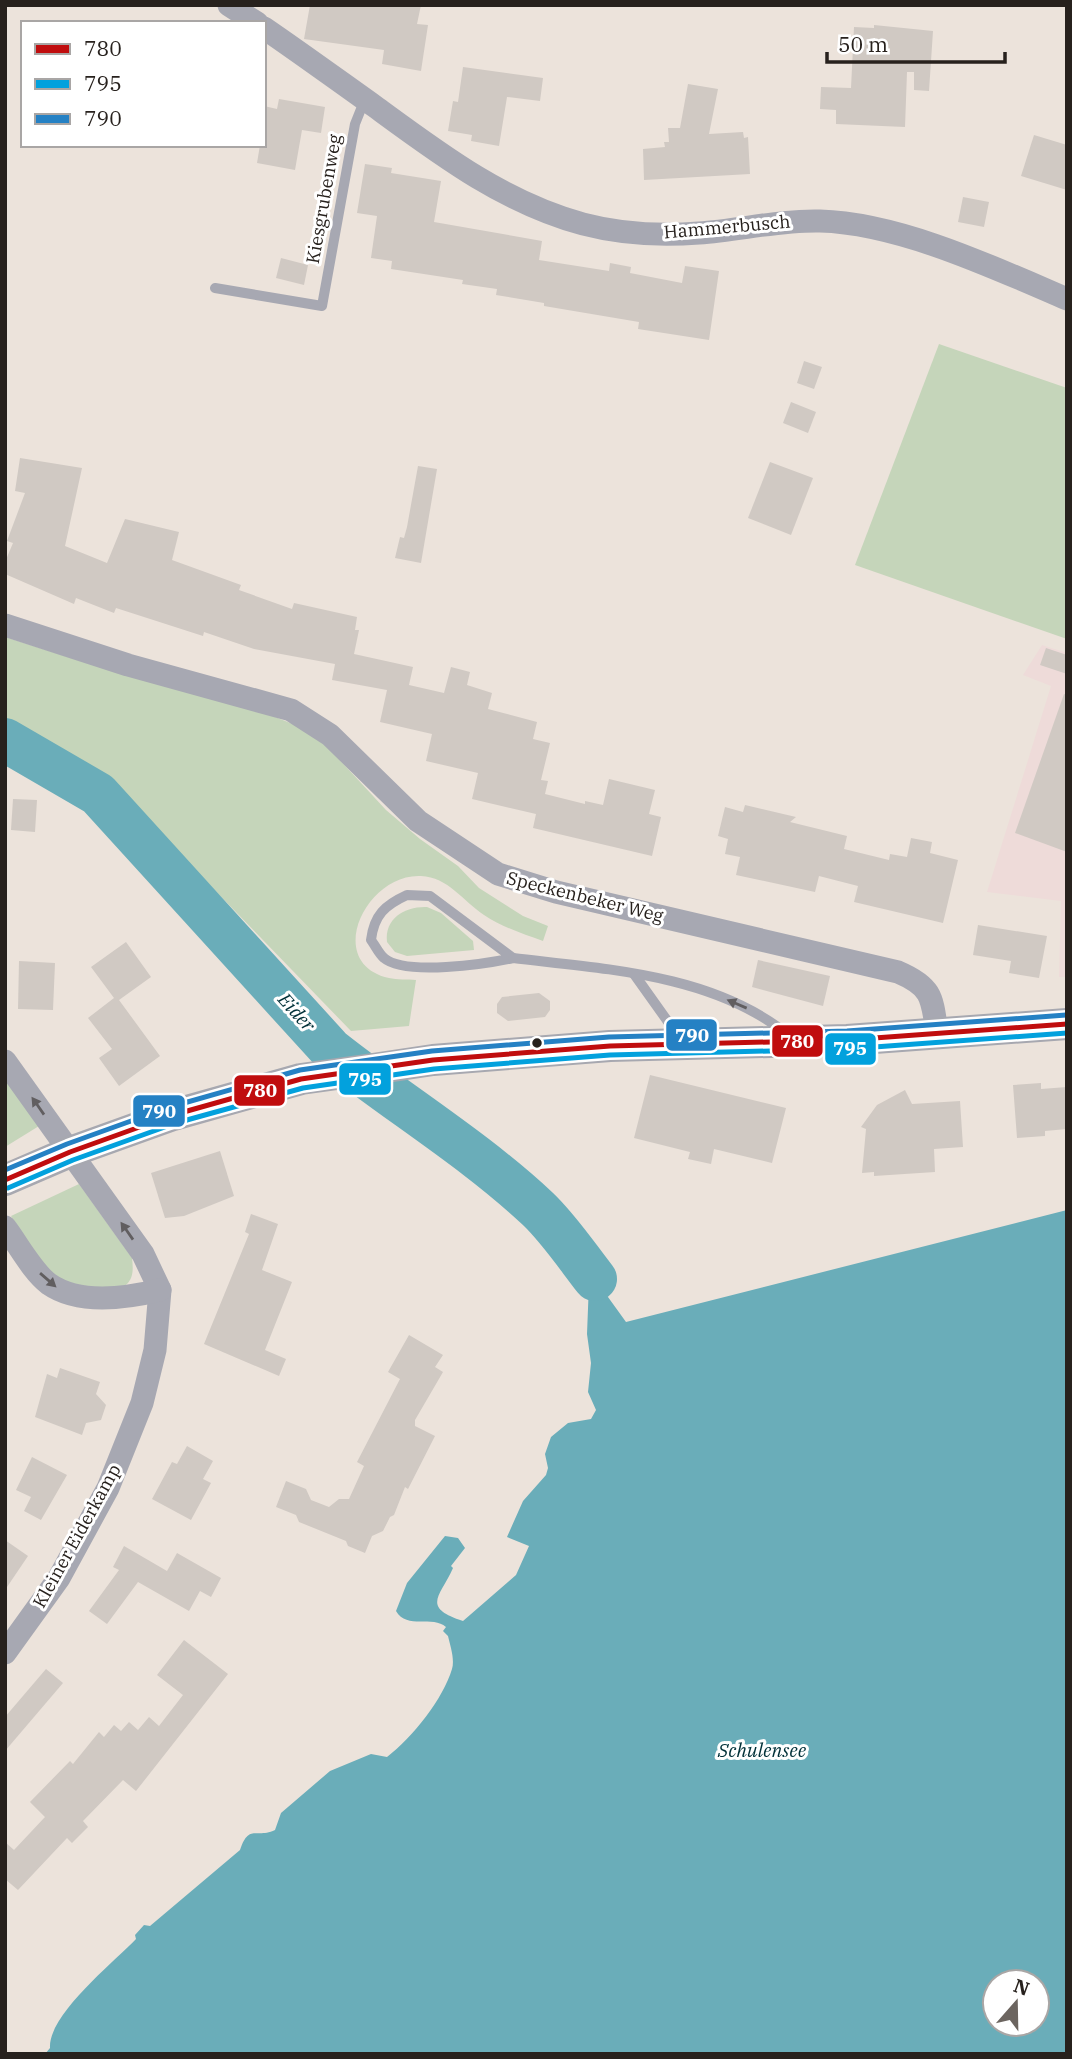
<svg xmlns="http://www.w3.org/2000/svg" width="1072" height="2059" font-family="'IBM Plex Serif',serif">
	<rect width="100%" height="100%" fill="#ece3db"/>
	<polygon fill="#eedbd9" points="1042,645 1067,653 1067,977 1059,977 1061,901 987,892 1051,686 1023,675"/>
	<g fill="#c5d5ba">
		<polygon points="939,344 1067,388 1067,639 855,565"/>
		<path d="M5,637L125,675L258,710L295,725L324,743L386,810L420,839L458,866L479,888L523,916L548,926L543,941C523,934 502,927 484,915C463,901 448,877 421,876C366,873 323,963 389,978C397,980 407,979 416,980L409,1026L351,1031L110,782L5,729Z"/>
		<path d="M427,907L441,913L473,941L474,950L407,956L395,952L387,942C384,918 406,906 427,907Z"/>
		<polygon points="5,1076 39,1126 5,1147"/>
		<path d="M79,1184L132,1258C133,1267 134,1277 127,1284C117,1293 67,1285 57,1277C41,1266 23,1233 11,1216Z"/>
	</g>
	<path fill="#6aadb9" fill-rule="evenodd" d="M1067,1210V2054H45L50,2048C48,2015 113,1963 136,1939L135,1935L144,1925L150,1926L240,1850C249,1823 256,1839 275,1830L281,1813L330,1771L371,1754L387,1757C413,1737 443,1699 452,1669C455,1659 450,1645 448,1636L443,1631L446,1627C433,1615 407,1630 396,1611L407,1583L445,1536L458,1538L465,1548L451,1566L453,1568C441,1596 420,1607 463,1621L516,1575L529,1546L507,1537L523,1501L546,1475L548,1468L545,1454L551,1437L568,1423L591,1419L596,1410L588,1392L591,1363L587,1334L589,1283L595,1279L626,1322ZM995,1982H1037V2024H995Z"/>
	<g fill="none" stroke-linecap="round" stroke-linejoin="round">
		<path stroke="#6aadb9" stroke-width="44" d="M5,740L98,794L331,1050C399,1104 474,1149 538,1209C559,1229 577,1256 595,1279"/>
	</g>
	<g fill="#d0c9c3">
		<polygon points="310,5 421,5 417,24 428,25 421,71 382,64 384,50 304,39"/>
		<polygon points="874,25 933,31 929,91 914,90 914,72 907,72 905,127 836,124 836,110 820,109 821,87 851,88 854,27 874,28"/>
		<polygon points="463,67 543,78 540,101 507,97 499,146 471,141 472,135 448,131 453,101 458,102"/>
		<polygon points="688,84 718,89 709,134 743,132 744,138 748,137 750,174 644,180 643,149 665,147 664,142 669,142 668,128 680,128"/>
		<polygon points="279,99 325,107 321,133 302,130 295,170 257,163 260,145 264,145 264,106 277,109"/>
		<polygon points="1034,135 1067,145 1067,190 1021,176"/>
		<polygon points="365,164 392,168 391,173 441,181 434,222 542,241 539,260 609,271 610,263 631,267 630,273 682,283 685,266 719,271 709,340 638,329 639,322 544,306 544,303 496,295 497,289 462,284 463,280 391,269 392,261 371,258 377,216 357,213"/>
		<polygon points="963,197 989,202 984,227 958,222"/>
		<polygon points="281,258 308,265 304,285 276,278"/>
		<polygon points="804,361 822,367 814,389 797,383"/>
		<polygon points="791,402 816,412 808,433 783,423"/>
		<polygon points="20,458 82,468 65,546 107,563 125,519 179,532 172,560 241,585 239,590 292,609 294,603 357,617 355,630 359,630 354,654 413,667 409,685 444,693 451,667 470,672 467,685 492,693 488,709 537,722 533,739 550,743 541,780 548,781 545,794 585,804 585,801 603,805 609,779 655,790 649,814 661,817 652,856 533,828 536,814 472,799 478,773 426,761 432,734 380,722 387,690 332,680 335,664 254,649 204,632 203,636 116,608 114,613 76,598 74,604 5,574 5,562 13,543 7,541 25,493 15,491"/>
		<polygon points="770,462 813,478 791,535 748,518"/>
		<polygon points="418,466 437,469 421,563 395,558 400,537 404,538 407,527"/>
		<polygon points="1046,648 1067,655 1067,674 1040,665"/>
		<polygon points="1064,694 1067,695 1067,852 1015,833"/>
		<polygon points="13,799 37,800 35,832 11,830"/>
		<polygon points="745,805 796,817 790,822 847,836 844,849 889,860 890,854 907,857 911,838 932,842 930,853 958,860 943,923 854,902 858,886 819,876 815,892 736,875 740,857 725,854 728,839 718,836 725,807 743,812"/>
		<polygon points="978,925 1047,936 1039,978 1009,973 1011,961 973,955"/>
		<polygon points="126,942 151,977 119,1000 160,1056 119,1086 99,1058 112,1049 88,1018 114,998 91,967"/>
		<polygon points="758,960 830,976 823,1006 752,987"/>
		<polygon points="19,961 55,963 53,1010 18,1009"/>
		<polygon points="539,993 550,1001 550,1010 545,1017 508,1021 497,1013 497,1004 502,997"/>
		<polygon points="650,1075 786,1108 772,1163 714,1149 711,1164 688,1159 690,1152 634,1138"/>
		<polygon points="1041,1083 1041,1089 1067,1087 1067,1129 1045,1131 1045,1136 1017,1138 1013,1085"/>
		<polygon points="905,1090 912,1104 960,1101 963,1147 934,1149 935,1172 874,1176 874,1172 862,1173 866,1129 861,1127 877,1105"/>
		<polygon points="220,1151 234,1196 184,1216 165,1218 151,1173"/>
		<polygon points="251,1214 278,1224 262,1270 292,1282 265,1350 286,1359 279,1376 204,1344 249,1234 245,1232"/>
		<polygon points="409,1335 443,1355 435,1367 443,1372 415,1420 415,1426 435,1436 408,1489 405,1487 394,1515 390,1517 383,1531 372,1536 365,1553 348,1546 346,1541 299,1522 296,1515 276,1507 286,1481 306,1489 311,1500 329,1507 339,1499 349,1499 364,1466 357,1462 400,1379 388,1372"/>
		<polygon points="60,1368 100,1382 96,1394 106,1405 101,1420 86,1423 82,1435 35,1417 47,1374 57,1378"/>
		<polygon points="187,1446 213,1461 203,1479 211,1483 191,1520 152,1499 172,1462 177,1464"/>
		<polygon points="32,1457 67,1475 41,1520 24,1511 31,1497 16,1490"/>
		<polygon points="5,1540 28,1556 5,1590"/>
		<polygon points="124,1546 167,1571 177,1553 221,1578 211,1597 200,1591 189,1611 138,1582 107,1624 89,1611 119,1570 113,1567"/>
		<polygon points="184,1640 228,1674 136,1791 123,1780 83,1821 88,1827 72,1843 67,1838 18,1890 5,1879 5,1842 14,1850 45,1817 30,1802 70,1761 73,1764 99,1732 104,1737 114,1725 121,1731 129,1722 138,1730 149,1717 159,1726 183,1695 157,1675"/>
		<polygon points="46,1669 63,1683 5,1751 5,1717"/>
	</g>
	<g fill="none" stroke-linecap="round" stroke-linejoin="round">
		<g stroke="#a7a8b2" stroke-width="10">
			<polyline points="215,288 322,306 355,124 365,99"/>
			<path d="M407,895L430,896L513,958C486,964 405,976 384,958C379,954 375,945 371,940C374,915 385,905 407,895Z"/>
			<path d="M513,958C605,969 712,974 787,1034"/>
			<polyline points="634,974 681,1040"/>
		</g>
		<g stroke="#a7a8b2" stroke-width="23">
			<polyline points="229,5 257,23"/>
			<path d="M264,28C302,54 339,81 377,108C441,155 505,203 583,224C621,234 661,236 699,233C740,230 780,220 820,221C899,223 995,268 1067,299"/>
			<path d="M5,625L128,665L291,710L330,735L418,821L498,874L556,892L898,972C933,987 932,998 937,1033"/>
			<polyline points="5,1061 143,1254 160,1290 155,1350 142,1403 108,1488 59,1578 5,1653"/>
			<path d="M5,1227C18,1244 32,1271 49,1284C79,1305 127,1298 160,1290"/>
		</g>
		<polyline stroke="#a7a8b0" stroke-width="32" points="5,1180 70,1152 173,1115 301,1079 366,1070 433,1060 610,1046 847,1040 1067,1024"/>
		<defs>
			<polyline id="bus-1" points="5,1180 70,1152 173,1115 301,1079 433,1060 610,1046 847,1040 1067,1024"/>
			<polyline id="bus-2" points="8,1188 73,1160 176,1123 303,1088 434,1069 610,1055 847,1049 1067,1033"/>
			<polyline id="bus-3" points="5,1170 67,1144 170,1107 300,1070 432,1051 609,1037 847,1031 1066,1015"/>
		</defs>
		<use href="#bus-1" stroke="#fff" stroke-width="10"/>
		<use href="#bus-2" stroke="#fff" stroke-width="10"/>
		<use href="#bus-3" stroke="#fff" stroke-width="10"/>
		<use href="#bus-1" stroke="#c00d0e" stroke-width="5"/>
		<use href="#bus-2" stroke="#02a1dd" stroke-width="5"/>
		<use href="#bus-3" stroke="#2581c4" stroke-width="5"/>
	</g>
	<defs><path id="oneway-solid" d="M-6-.8H1V-3.2L6.5 0L1 3.2V.8H-6Z" transform="scale(1.75)"/></defs>
	<g fill="#615e60">
		<use href="#oneway-solid" transform="translate(737 1004) rotate(-157)"/>
		<use href="#oneway-solid" transform="translate(38 1106) rotate(-125)"/>
		<use href="#oneway-solid" transform="translate(127 1231) rotate(-125)"/>
		<use href="#oneway-solid" transform="translate(48 1280) rotate(41)"/>
	</g>
	<circle fill="#27211d" stroke="#fff" stroke-width="2.5" cx="537" cy="1043" r="6"/>
	<g text-anchor="middle" stroke-width="6" stroke-linejoin="round" paint-order="stroke">
		<g font-size="18" fill="#27211d" stroke="#fff">
			<text transform="translate(324 199) rotate(-80)" y="6">Kiesgrubenweg</text>
			<text transform="translate(727 227) rotate(-5)" y="6">Hammerbusch</text>
			<text transform="translate(585 897) rotate(14)" y="6">Speckenbeker Weg</text>
			<text transform="translate(77 1536) rotate(-61)" y="6">Kleiner Eiderkamp</text>
		</g>
		<g font-size="19" font-style="italic" fill="#003038" stroke="#fff">
			<text transform="translate(297 1012) rotate(48)" y="7">Eider</text>
			<text x="762" y="1757">Schulensee</text>
		</g>
	</g>
	<g stroke="#fff" stroke-width="2.5">
		<rect x="665" y="1018" width="53" height="34" rx="7" fill="#2581c4"/>
		<rect x="771" y="1024" width="53" height="34" rx="7" fill="#c00d0e"/>
		<rect x="824" y="1032" width="53" height="34" rx="7" fill="#02a1dd"/>
		<rect x="338" y="1062" width="54" height="34" rx="7" fill="#02a1dd"/>
		<rect x="233" y="1074" width="53" height="33" rx="7" fill="#c00d0e"/>
		<rect x="132" y="1094" width="54" height="34" rx="7" fill="#2581c4"/>
	</g>
	<g font-size="19" text-anchor="middle" font-weight="bold" fill="#fff">
		<text x="692" y="1042">790</text>
		<text x="797" y="1048">780</text>
		<text x="850" y="1055">795</text>
		<text x="365" y="1086">795</text>
		<text x="260" y="1097">780</text>
		<text x="159" y="1118">790</text>
	</g>
	<rect width="1072" height="2059" fill="none" stroke="#27211d" stroke-width="14"/>
	<rect x="21" y="21" width="245" height="126" fill="#ffffff" stroke="#a9a6a5" stroke-width="2"/>
	<rect x="35" y="44" width="35" height="10" fill="#c00d0e" stroke="#a9a6a5" stroke-width="2"/>
	<text x="84" y="56" font-size="21" fill="#27211d">780</text>
	<rect x="35" y="79" width="35" height="10" fill="#02a1dd" stroke="#a9a6a5" stroke-width="2"/>
	<text x="84" y="91" font-size="21" fill="#27211d">795</text>
	<rect x="35" y="114" width="35" height="10" fill="#2581c4" stroke="#a9a6a5" stroke-width="2"/>
	<text x="84" y="126" font-size="21" fill="#27211d">790</text>
	<g transform="translate(1016 2003) rotate(20)"><circle r="33" fill="#ffffff" stroke="#a9a6a5" stroke-width="2"/>
	<path d="M0-5L12 26L0 18L-12 26Z" fill="#6c6560"/>
	<text y="-10" font-size="19" font-weight="bold" text-anchor="middle" fill="#27211d">N</text>
	</g>
	<path d="M827 52v10h178v-10" fill="none" stroke="#27211d" stroke-width="3.5"/>
	<text x="838" y="52" font-size="21" fill="#27211d" stroke="#ffffff" stroke-width="5" paint-order="stroke">50 m</text>
</svg>
